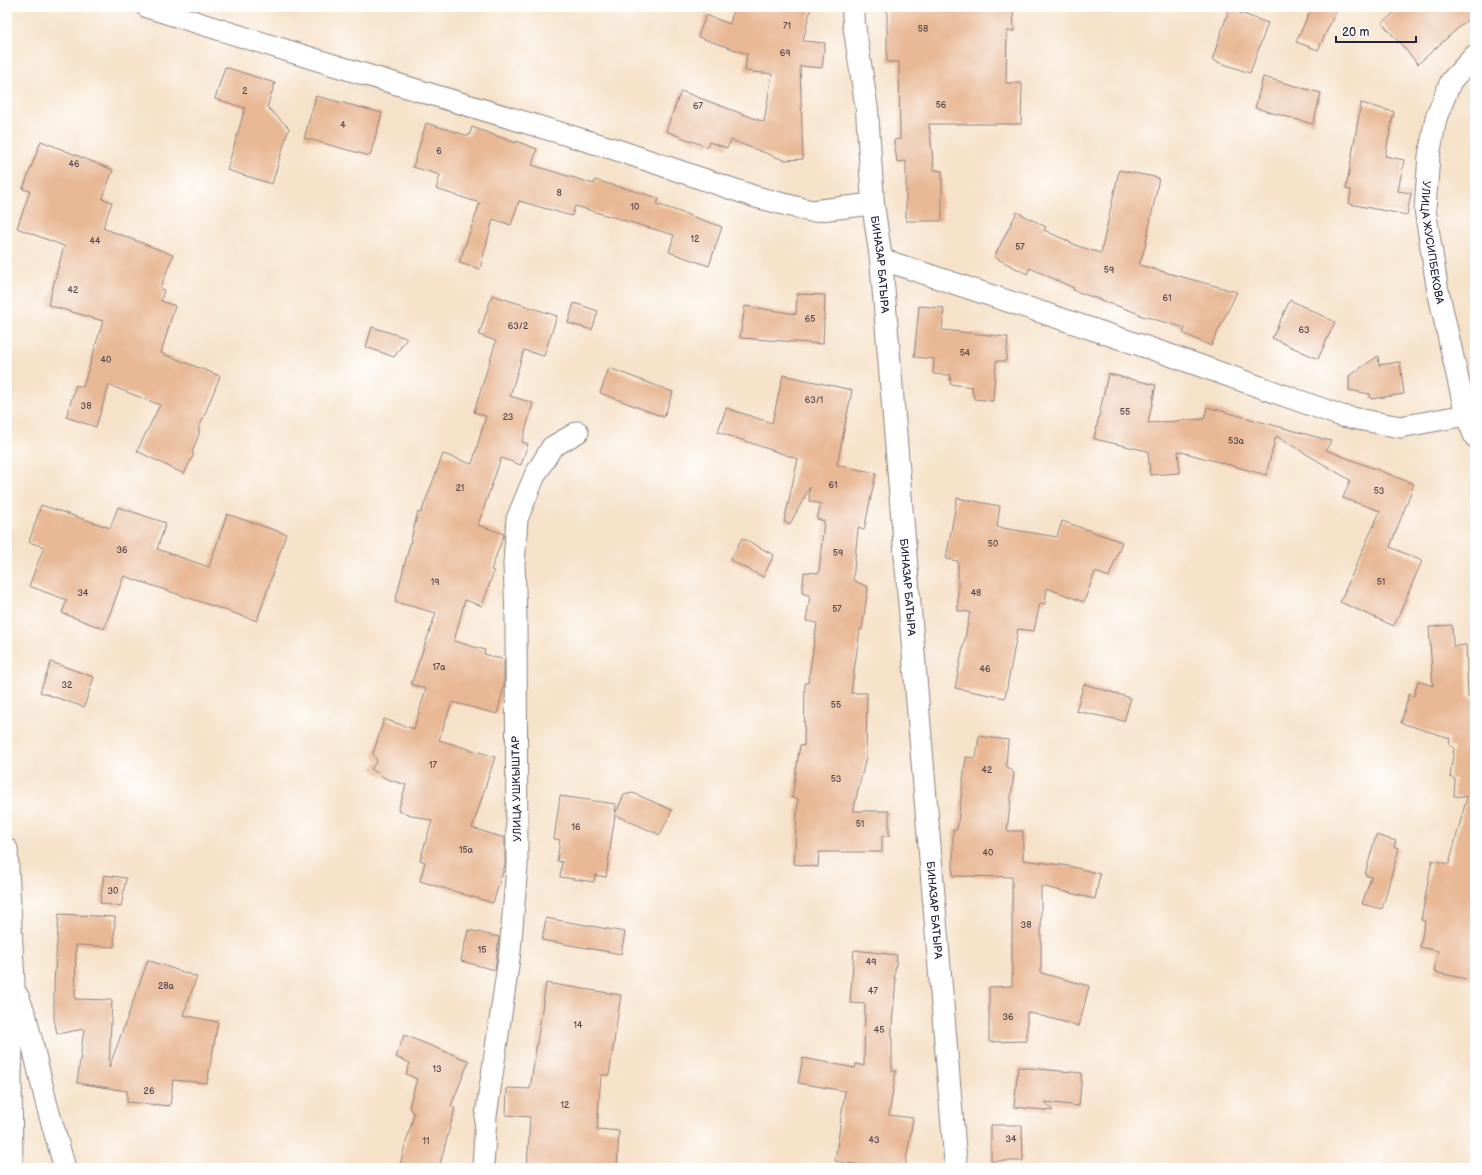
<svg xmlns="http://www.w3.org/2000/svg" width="1482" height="1175" font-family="'Balsamiq Sans',sans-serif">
	<rect width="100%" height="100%" fill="#fff"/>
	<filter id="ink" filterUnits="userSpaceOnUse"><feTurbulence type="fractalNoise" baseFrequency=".025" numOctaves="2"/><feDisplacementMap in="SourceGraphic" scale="8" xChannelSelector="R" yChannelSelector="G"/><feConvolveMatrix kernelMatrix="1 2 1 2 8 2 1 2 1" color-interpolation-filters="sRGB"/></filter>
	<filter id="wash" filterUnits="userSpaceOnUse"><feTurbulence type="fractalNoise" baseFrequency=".012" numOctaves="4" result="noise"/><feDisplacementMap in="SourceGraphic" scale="16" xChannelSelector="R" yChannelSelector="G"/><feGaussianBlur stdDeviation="0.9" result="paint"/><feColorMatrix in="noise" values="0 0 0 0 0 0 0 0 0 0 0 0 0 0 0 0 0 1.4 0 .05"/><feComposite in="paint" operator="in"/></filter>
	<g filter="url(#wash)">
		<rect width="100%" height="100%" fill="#f6e2c9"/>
		<g id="blocks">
			<g fill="#e8b894">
				<polygon points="734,7 811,7 803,41 825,43 822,68 800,66 803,159 784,160 731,140 727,148 709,142 707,147 666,131 681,91 764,122 772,74 745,71 747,54 698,37 706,15 730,24"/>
				<polygon points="1312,7 1338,7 1318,50 1296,42"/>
				<polygon points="1401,7 1475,7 1475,13 1418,64 1382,23"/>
				<polygon points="887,8 966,9 1013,8 1014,31 1007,31 1006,83 1022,83 1021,124 929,124 934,170 942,171 942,221 906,221 906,161 897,162 894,140 900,139 899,62 887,62"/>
				<polygon points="1229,9 1268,23 1250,73 1212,60"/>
				<polygon points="225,67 275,83 267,107 289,128 272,184 227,170 245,108 215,99"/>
				<polygon points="1263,77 1321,93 1313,124 1255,108"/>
				<polygon points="316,96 382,113 370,156 304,138"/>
				<polygon points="1361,103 1394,112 1385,156 1404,160 1398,191 1411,193 1407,215 1349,204 1351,190 1346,189"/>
				<polygon points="426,123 469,136 472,127 516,143 516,141 537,149 532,165 594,184 595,180 659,198 657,204 722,227 709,266 669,252 674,235 575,206 572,216 519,201 511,225 493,219 480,269 459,263 480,203 436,189 440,175 413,167"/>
				<polygon points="41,141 113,170 102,199 112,202 103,228 173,255 160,289 164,290 161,301 175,306 161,353 220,376 198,431 200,431 192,453 194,454 184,474 137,451 160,405 109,385 96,427 66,417 76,385 83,387 103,321 48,305 64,246 17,228 30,191 23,189"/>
				<polygon points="1119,170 1159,178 1145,247 1139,265 1237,292 1211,346 1183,333 1185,328 1139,315 1140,314 1073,290 1074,288 1030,268 1027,274 994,257 1017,212 1046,227 1044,230 1078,246 1101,253"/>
				<polygon points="797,294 825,295 823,344 740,338 745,306 796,314"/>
				<polygon points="492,295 557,316 544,356 524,350 510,396 533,403 522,442 528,444 521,465 501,458 478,525 504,534 491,570 494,571 482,606 465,600 454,641 485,650 484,654 504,660 504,686 497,714 452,702 439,740 495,757 472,828 505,838 505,865 493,903 420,881 425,862 420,860 432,821 398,811 406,785 387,779 371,769 377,761 373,754 384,719 414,729 426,689 411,684 436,613 395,602 418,512 421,513 443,454 472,464 486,416 474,412 496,341 479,335"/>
				<polygon points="1290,300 1335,322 1318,359 1272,338"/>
				<polygon points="574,303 598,311 592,330 568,323"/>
				<polygon points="919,306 944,308 942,330 1008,337 1006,361 996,361 993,401 974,399 972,387 950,384 951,375 933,374 934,359 914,357"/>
				<polygon points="372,327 407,338 394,357 366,347"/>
				<polygon points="1378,356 1379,365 1400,362 1404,394 1371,399 1370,394 1349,390 1349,376"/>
				<polygon points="609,368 673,392 664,417 600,393"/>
				<polygon points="1108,374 1156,385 1148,423 1204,419 1207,407 1331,441 1326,450 1414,484 1390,547 1422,561 1394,626 1340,602 1380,511 1343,498 1350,480 1276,436 1266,475 1178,451 1180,473 1150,475 1148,451 1094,439"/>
				<polygon points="783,375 852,390 837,465 876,473 864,530 858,528 853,580 868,587 862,630 860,629 851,693 867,693 866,757 853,811 889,811 889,836 882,836 882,852 819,852 818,867 794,864 798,799 792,798 800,745 804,746 805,683 808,683 817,623 806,621 810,596 802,593 804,572 819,573 824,521 817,519 821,504 809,501 810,487 790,524 784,522 798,459 718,432 726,408 772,423"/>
				<polygon points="957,498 1000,506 997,527 1057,537 1062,521 1122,542 1109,577 1095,572 1084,602 1047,588 1045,604 1040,603 1034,631 1018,629 1005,698 955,688 970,612 958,611 958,561 946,559"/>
				<polygon points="41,505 110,528 118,507 166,523 157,549 209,567 227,514 286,534 257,621 124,576 104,629 62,613 67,600 29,586 44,547 29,542"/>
				<polygon points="742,538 774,555 763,577 730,560"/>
				<polygon points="1452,625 1453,646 1466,645 1468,697 1475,699 1475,981 1434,972 1438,951 1420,947 1425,921 1421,920 1432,860 1449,864 1467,797 1454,796 1455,779 1450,777 1454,748 1449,745 1450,738 1401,723 1409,694 1414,696 1418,681 1433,686 1429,627"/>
				<polygon points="51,662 94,677 84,707 40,692"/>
				<polygon points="1084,684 1131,698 1124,721 1076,711"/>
				<polygon points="979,736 1008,740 1006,766 1014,773 1007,831 1023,831 1023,860 1069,866 1100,874 1095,899 1041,886 1041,973 1089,986 1079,1026 1027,1012 1027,1041 989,1042 989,987 1012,986 1012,877 953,876 953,830 957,830 966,757 976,758"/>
				<polygon points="633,793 672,810 660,835 615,815 606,877 595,875 594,882 560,877 562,862 557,861 560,840 554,839 560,796 616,804 615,814 624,795"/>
				<polygon points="1376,835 1396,841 1394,847 1399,848 1382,909 1362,904 1371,877 1365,875"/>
				<polygon points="104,875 126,878 121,907 100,903"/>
				<polygon points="59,914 115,917 114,947 76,945 75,999 112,1000 109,1068 148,960 197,977 183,1015 218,1022 207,1083 173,1080 170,1106 127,1102 127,1091 77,1083 84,1029 57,1034 54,1018 54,983"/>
				<polygon points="546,918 625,932 621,954 542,940"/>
				<polygon points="468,930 499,937 495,970 461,961"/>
				<polygon points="854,950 897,955 894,979 896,979 892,1026 892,1071 896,1071 889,1115 913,1118 905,1168 878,1168 835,1161 845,1091 798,1083 803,1058 855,1068 856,1064 864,1066 865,1004 850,1003"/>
				<polygon points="546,983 621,995 609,1075 601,1075 597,1129 619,1131 617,1168 527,1168 530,1117 506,1115 507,1088 530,1089"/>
				<polygon points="404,1035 469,1061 451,1106 455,1108 439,1168 399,1168 414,1114 409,1107 417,1079 406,1074 410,1063 396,1057"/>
				<polygon points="1018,1067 1082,1073 1079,1106 1045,1102 1053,1111 1014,1107"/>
				<polygon points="991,1125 1022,1125 1023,1161 991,1161"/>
			</g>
		</g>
	</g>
	<g filter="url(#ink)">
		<use href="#blocks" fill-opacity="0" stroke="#8c8282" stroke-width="1"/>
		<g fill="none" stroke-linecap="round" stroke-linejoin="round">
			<defs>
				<g id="minor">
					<polyline points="147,7 340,67 614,149 756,197 811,211 873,204"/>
					<path id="s1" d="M1475,55L1451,81L1436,118L1429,156L1425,209L1437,286L1466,415L1475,437"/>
					<polyline points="881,259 1164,353 1342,416 1400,427 1466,415"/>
					<polyline points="7,849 14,984 11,1078 12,1168"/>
					<polyline points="18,996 26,1017 47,1106 65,1168"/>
					<polyline points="483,1168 486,1116 510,952 517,866 516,618 514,564 517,519 535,475 552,447 578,432"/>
				</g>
				<g id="tertiary">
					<path id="s2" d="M853,7L854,24L867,110L873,204L881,259L956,1168"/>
				</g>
			</defs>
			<use href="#minor" stroke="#8c8282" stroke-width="23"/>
			<use href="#tertiary" stroke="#8c8282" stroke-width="24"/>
			<use href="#minor" stroke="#fff" stroke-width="21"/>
			<use href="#tertiary" stroke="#fff" stroke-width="22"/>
		</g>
	</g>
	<g text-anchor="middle" stroke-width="4" stroke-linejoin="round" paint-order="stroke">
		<g font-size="9" fill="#544851">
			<text x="787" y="29">71</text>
			<text x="923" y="32">58</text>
			<text x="785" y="56">69</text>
			<text x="245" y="94">2</text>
			<text x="941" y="108">56</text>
			<text x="698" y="109">67</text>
			<text x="343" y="128">4</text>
			<text x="439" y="154">6</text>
			<text x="74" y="167">46</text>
			<text x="559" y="196">8</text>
			<text x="635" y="210">10</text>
			<text x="695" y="242">12</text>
			<text x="95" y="244">44</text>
			<text x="1020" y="250">57</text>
			<text x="1109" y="273">59</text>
			<text x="73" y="293">42</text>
			<text x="1167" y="301">61</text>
			<text x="810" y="322">65</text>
			<text x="518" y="329">63/2</text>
			<text x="1304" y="333">63</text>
			<text x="965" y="356">54</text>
			<text x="106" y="363">40</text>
			<text x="814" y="403">63/1</text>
			<text x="86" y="409">38</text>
			<text x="1125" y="415">55</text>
			<text x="508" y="420">23</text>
			<text x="1236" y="444">53а</text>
			<text x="833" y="488">61</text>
			<text x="460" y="491">21</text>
			<text x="1379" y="494">53</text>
			<text x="993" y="547">50</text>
			<text x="122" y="553">36</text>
			<text x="838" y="556">59</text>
			<text x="435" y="585">19</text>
			<text x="1381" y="585">51</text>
			<text x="83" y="596">34</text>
			<text x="976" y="596">48</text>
			<text x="837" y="612">57</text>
			<text x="439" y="670">17а</text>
			<text x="985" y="672">46</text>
			<text x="67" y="688">32</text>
			<text x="836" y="708">55</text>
			<text x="433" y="768">17</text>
			<text x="987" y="773">42</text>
			<text x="836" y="782">53</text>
			<text x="860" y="827">51</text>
			<text x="576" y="830">16</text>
			<text x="466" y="853">15а</text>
			<text x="988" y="856">40</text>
			<text x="113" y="894">30</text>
			<text x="1026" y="928">38</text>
			<text x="482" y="953">15</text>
			<text x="871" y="965">49</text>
			<text x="166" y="989">28а</text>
			<text x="873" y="994">47</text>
			<text x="1008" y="1020">36</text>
			<text x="578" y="1028">14</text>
			<text x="879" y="1033">45</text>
			<text x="437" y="1072">13</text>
			<text x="149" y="1094">26</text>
			<text x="565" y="1108">12</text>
			<text x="1011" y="1142">34</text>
			<text x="874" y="1143">43</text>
			<text x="426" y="1144">11</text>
		</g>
		<g font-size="11" fill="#22223b" stroke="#fff">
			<text dy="4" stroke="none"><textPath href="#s1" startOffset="201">УЛИЦА ЖУСИПБЕКОВА</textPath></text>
			<text dy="4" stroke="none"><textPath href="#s2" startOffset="259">БИНАЗАР БАТЫРА</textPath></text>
			<text dy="4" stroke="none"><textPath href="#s2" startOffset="583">БИНАЗАР БАТЫРА</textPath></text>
			<text transform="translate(516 789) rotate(-91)" y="4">УЛИЦА УШКЫШТАР</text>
			<text dy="4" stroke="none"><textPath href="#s2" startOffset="907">БИНАЗАР БАТЫРА</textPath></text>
		</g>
	</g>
	<rect width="1482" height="1175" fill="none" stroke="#fff" stroke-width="24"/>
	<path d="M1336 36v6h80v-6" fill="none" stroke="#22223b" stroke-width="2"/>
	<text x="1342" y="36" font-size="12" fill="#22223b" stroke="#ffffff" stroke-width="3" paint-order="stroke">20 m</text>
</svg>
